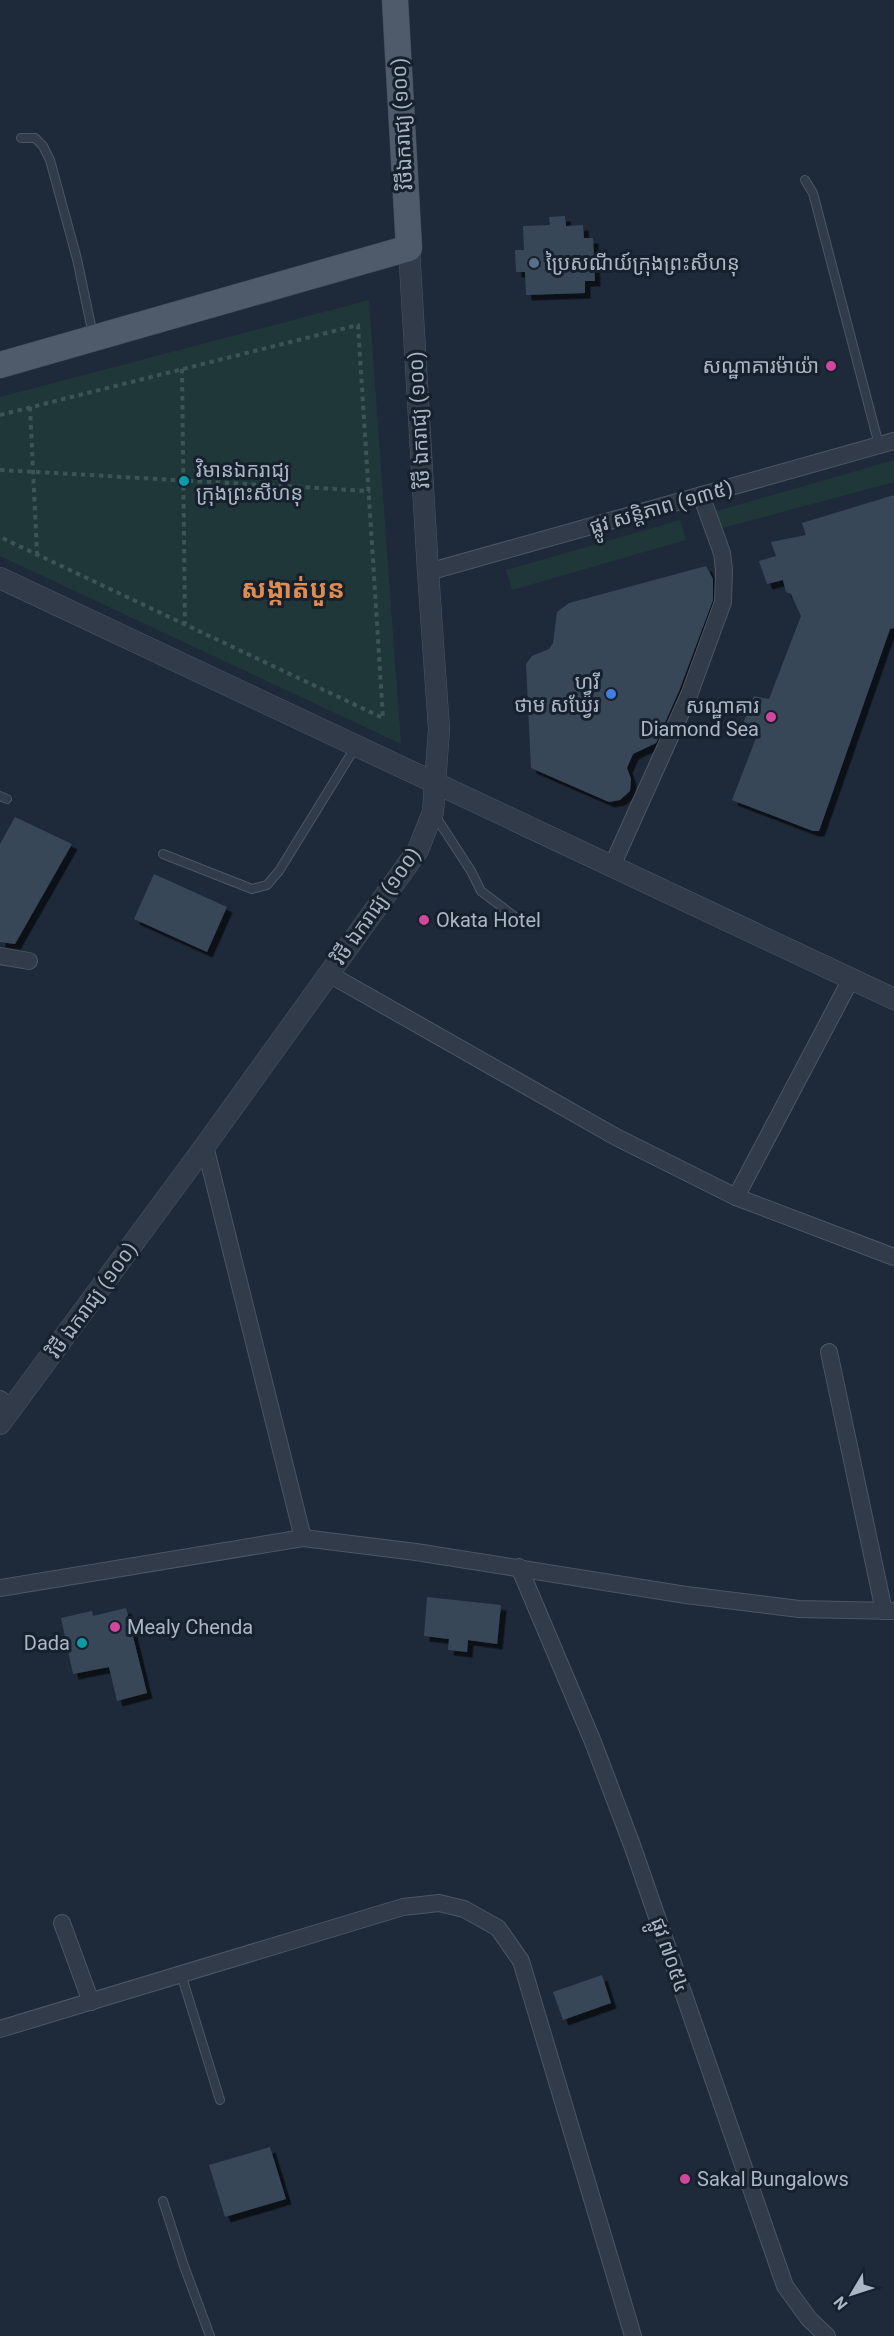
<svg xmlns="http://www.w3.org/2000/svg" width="894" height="2336" font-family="Roboto,'Noto Sans Khmer',sans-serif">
	<defs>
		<filter id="shadow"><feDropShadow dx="5.5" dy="5.5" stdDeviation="0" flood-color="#0009"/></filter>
	</defs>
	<rect width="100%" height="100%" fill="#1e2939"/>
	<g fill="#20373a">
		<polygon points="369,300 401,744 0,556 0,397"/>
		<polygon points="894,460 894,482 719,529 713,512"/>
		<polygon points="680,520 686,540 512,590 506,570"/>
	</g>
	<g fill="#394759" filter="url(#shadow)">
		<polygon points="565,216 566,226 583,225 584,238 593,238 595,281 585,281 585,293 526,295 525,272 516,272 515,250 524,250 523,226 550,225 549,217"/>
		<polygon points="894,495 894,628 890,629 819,831 813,831 732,800 758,733 742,726 754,696 769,699 801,616 791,594 786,592 783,580 767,584 759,561 776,556 771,542 806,535 802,523"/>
		<polygon points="706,566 713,579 713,600 679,691 656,743 633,754 627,768 631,779 630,791 620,800 609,802 531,768 526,664 532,656 549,649 553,643 557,612 569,603"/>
		<polygon points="15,817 72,844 15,944 0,942 0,844"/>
		<polygon points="154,874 227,907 207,952 134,919"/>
		<polygon points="427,1597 501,1605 497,1644 468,1640 467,1652 448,1650 449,1639 424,1636"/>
		<polygon points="126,1608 147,1693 117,1701 109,1667 73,1674 61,1618 92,1611 93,1616"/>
		<polygon points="602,1975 611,2003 563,2020 553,1992"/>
		<polygon points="270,2147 286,2199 225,2217 209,2165"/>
	</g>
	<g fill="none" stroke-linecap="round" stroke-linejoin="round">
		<defs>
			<g id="service">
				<polyline points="21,138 35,138 43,146 50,160 77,259 93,335"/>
				<polyline points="805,180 813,193 879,445"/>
				<polyline points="0,796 7,799"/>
				<polyline points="434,814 471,871 481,891 519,920"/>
				<polyline points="163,854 252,889 267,885 279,871 356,746"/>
				<polyline points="181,1974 220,2100"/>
				<polyline points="163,2201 184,2266 210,2336"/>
			</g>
			<g id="minor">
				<polyline points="428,572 894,441"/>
				<polyline points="612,866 689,695 723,602 724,570 722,553 701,495"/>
				<polyline points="0,956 29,961"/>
				<polyline points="329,974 616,1137 736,1197 894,1257"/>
				<polyline points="205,1146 303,1538"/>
				<polyline points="736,1197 851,979"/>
				<polyline points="829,1352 884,1611"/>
				<polyline points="0,1399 12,1409"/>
				<polyline points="519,1567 593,1742 632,1845 785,2286 809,2319 827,2336"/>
				<polyline points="0,1588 303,1538 416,1552 686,1595 799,1609 894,1611"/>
				<polyline points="62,1923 91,2002"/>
				<polyline points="0,2029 403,1907 439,1903 464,1909 498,1928 521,1961 633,2336"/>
			</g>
			<g id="tertiary">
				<polyline points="0,578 894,999"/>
				<polyline points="0,1424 205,1146 418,850 433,812 439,729 428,572 409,248"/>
			</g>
			<polyline id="primary" points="0,365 409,248 395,0"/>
		</defs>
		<use href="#service" stroke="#4c5664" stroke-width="10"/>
		<use href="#minor" stroke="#4c5664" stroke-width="18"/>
		<use href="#tertiary" stroke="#4c5664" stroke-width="22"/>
		<use href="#primary" stroke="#3b4453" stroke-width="27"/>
		<g stroke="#3d5457" stroke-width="4" stroke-dasharray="4.5 4.5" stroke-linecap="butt">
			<polyline points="182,369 185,624"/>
			<polyline points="30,407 37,553"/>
			<polyline points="0,415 358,325 383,718 0,537"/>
			<polyline points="0,470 370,491"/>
		</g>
		<use href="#service" stroke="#313b49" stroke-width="8"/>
		<use href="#minor" stroke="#313b49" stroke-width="16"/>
		<use href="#tertiary" stroke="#313b49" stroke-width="21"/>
		<use href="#primary" stroke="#4f5a6a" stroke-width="26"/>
	</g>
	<circle fill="#5c6f8a" stroke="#17202d" stroke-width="2" cx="534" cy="263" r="6"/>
	<g fill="#d1479c" stroke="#17202d" stroke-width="2">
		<circle cx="831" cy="366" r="6"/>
		<circle cx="771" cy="717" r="6"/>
		<circle cx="424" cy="920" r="6"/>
		<circle cx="115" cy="1627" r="6"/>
		<circle cx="685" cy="2179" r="6"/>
	</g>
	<g fill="#0f9aa8" stroke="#17202d" stroke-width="2">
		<circle cx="184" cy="481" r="6"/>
		<circle cx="82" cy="1643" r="6"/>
	</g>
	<circle fill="#3f7fe0" stroke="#17202d" stroke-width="2" cx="611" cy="694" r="6"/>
	<g text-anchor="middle" stroke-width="6" stroke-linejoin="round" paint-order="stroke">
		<g font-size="20" fill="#abb6c6" stroke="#17202d">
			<text transform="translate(402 124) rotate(-93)" y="7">វិថីឯករាជ្យ (១០០)</text>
			<text transform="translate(419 420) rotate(-93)" y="7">វិថី ឯករាជ្យ (១០០)</text>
			<text transform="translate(661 507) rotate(-16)" y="7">ផ្លូវ សន្តិភាព (១៣៥)</text>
			<text transform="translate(376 906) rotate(-55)" y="7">វិថី ឯករាជ្យ (១០០)</text>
			<text transform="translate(92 1300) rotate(-54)" y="7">វិថី ឯករាជ្យ (១០០)</text>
			<text transform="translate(670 1955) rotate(71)" y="7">ផ្លូវ ៧០៥៤</text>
		</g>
		<g font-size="20" fill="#abb6c6" stroke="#17202d" text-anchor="start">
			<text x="546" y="270">ប្រៃសណីយ៍ក្រុងព្រះសីហនុ</text>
			<text x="819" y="373" text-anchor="end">សណ្ឋាគារម៉ាយ៉ា</text>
			<text x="196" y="477">វិមានឯករាជ្យ<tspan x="196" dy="23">ក្រុងព្រះសីហនុ</tspan></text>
			<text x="599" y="689" text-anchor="end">ហ្វូរី<tspan x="599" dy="23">ថាម សឃ្វែរ</tspan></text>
			<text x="759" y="713" text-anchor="end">សណ្ឋាគារ<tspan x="759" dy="23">Diamond Sea</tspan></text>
			<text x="436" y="927">Okata Hotel</text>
			<text x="127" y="1634">Mealy Chenda</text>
			<text x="70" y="1650" text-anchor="end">Dada</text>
			<text x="697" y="2186">Sakal Bungalows</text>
		</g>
		<g font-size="26" font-weight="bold" fill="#de8c4f" stroke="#17202d">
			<text x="293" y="598">សង្កាត់បួន</text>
		</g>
	</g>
	<g transform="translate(852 2294) rotate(231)" stroke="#17202d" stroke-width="4.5" paint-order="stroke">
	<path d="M0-4.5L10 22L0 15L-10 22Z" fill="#abb6c6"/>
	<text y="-9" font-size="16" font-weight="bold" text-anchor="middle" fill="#abb6c6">N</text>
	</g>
</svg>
